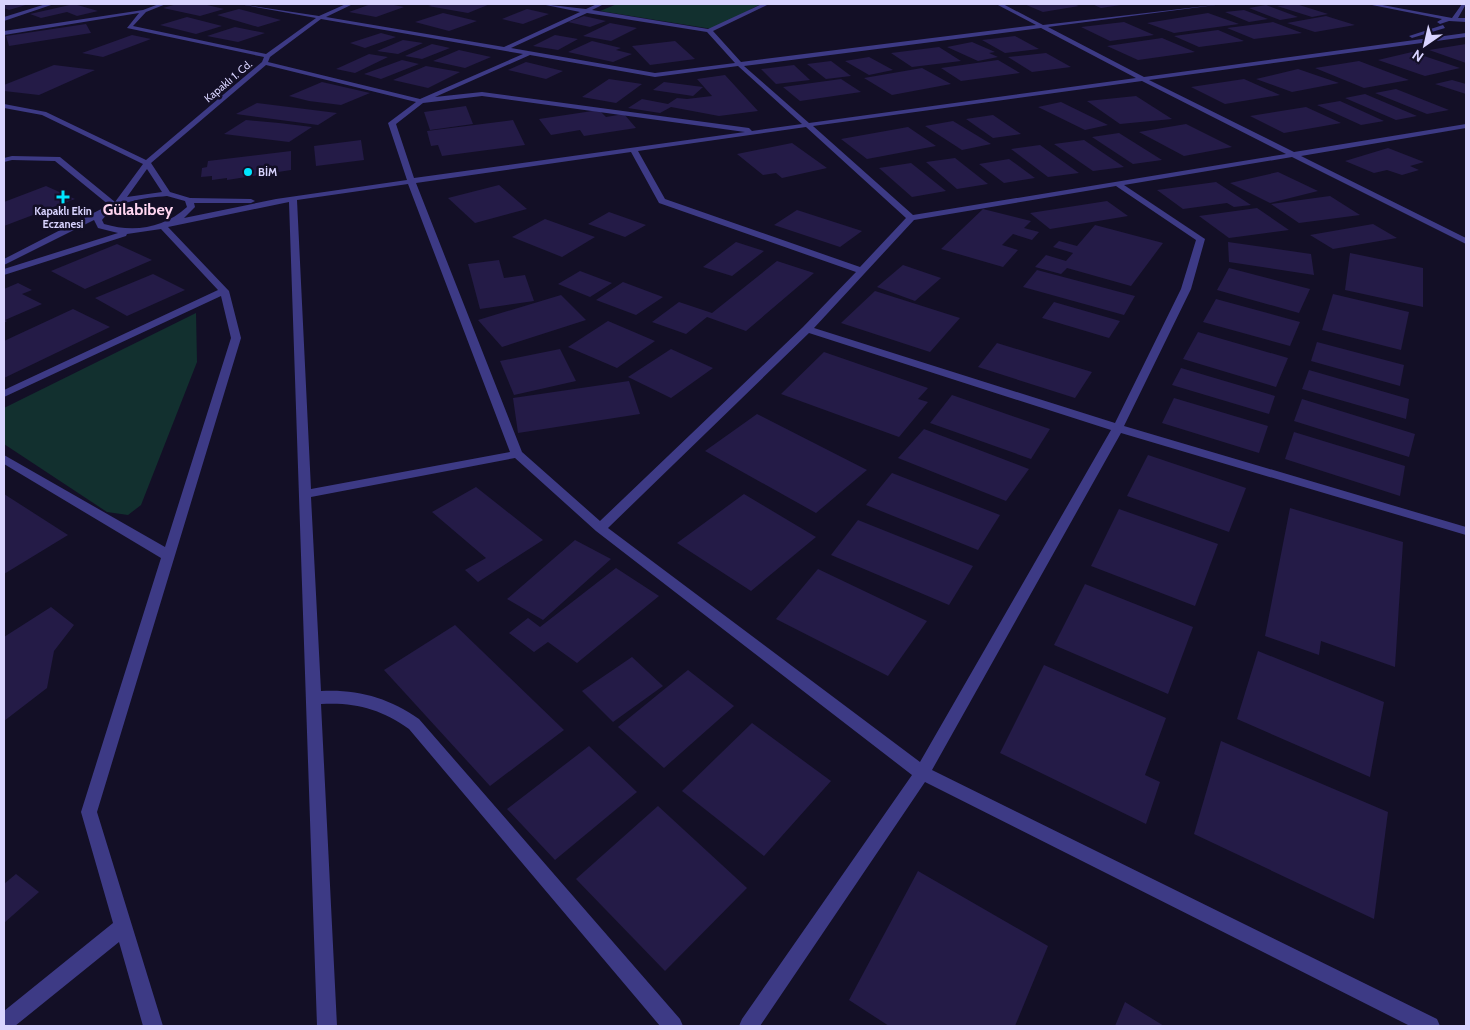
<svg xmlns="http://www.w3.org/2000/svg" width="1470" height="1030" font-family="Cabin,sans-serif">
	<rect width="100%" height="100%" fill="#130f26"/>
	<g fill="#12302f">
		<polygon points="617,4 761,4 712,29 600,11"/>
		<polygon points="196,313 197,362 141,505 128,515 107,512 4,444 4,408"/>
	</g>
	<g fill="#241b47">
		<polygon points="4,4 29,4 9,10 4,8"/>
		<polygon points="74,4 98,11 77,16 67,12 41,18 30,14"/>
		<polygon points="177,4 203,4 224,9 200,16 163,8"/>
		<polygon points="371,4 389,4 404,7 376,17 349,12"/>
		<polygon points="435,4 490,4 468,13 428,6"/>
		<polygon points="1024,4 1073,4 1079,6 1043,12"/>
		<polygon points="1092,4 1121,4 1121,5 1101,8"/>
		<polygon points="1296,4 1328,14 1312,17 1277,6"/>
		<polygon points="1266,5 1298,17 1280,20 1249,8"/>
		<polygon points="239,9 281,20 258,27 217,15"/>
		<polygon points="527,9 549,14 523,24 502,19"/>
		<polygon points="1244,10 1268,19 1249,22 1225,12"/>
		<polygon points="443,13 477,21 449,31 415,22"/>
		<polygon points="1208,13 1239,24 1174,33 1147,23"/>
		<polygon points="584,16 606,21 590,27 568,22"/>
		<polygon points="1326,16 1355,25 1315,32 1287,23"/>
		<polygon points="187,17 222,26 196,34 160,25"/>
		<polygon points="1124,22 1154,35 1110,41 1081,27"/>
		<polygon points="1273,22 1302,33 1254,39 1227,28"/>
		<polygon points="610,23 637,28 611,41 583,36"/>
		<polygon points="86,24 91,33 9,46 6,36"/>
		<polygon points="235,27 265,33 238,42 207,36"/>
		<polygon points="1218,30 1244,41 1199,47 1174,36"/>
		<polygon points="381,33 396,37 365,48 350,43"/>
		<polygon points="132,35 151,39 103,57 82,53"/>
		<polygon points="555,35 578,39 558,50 533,46"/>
		<polygon points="1015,36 1039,49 1005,53 982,40"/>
		<polygon points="1162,38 1195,52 1138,60 1107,46"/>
		<polygon points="403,40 423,43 398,54 377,51"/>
		<polygon points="592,41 621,48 616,50 632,54 613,62 568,52"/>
		<polygon points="675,41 695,59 650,65 632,46"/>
		<polygon points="972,42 995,52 989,53 998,57 978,61 947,47"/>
		<polygon points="432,44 450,48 422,59 405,56"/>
		<polygon points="1466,44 1466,63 1429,50"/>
		<polygon points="939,47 961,61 912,67 891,53"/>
		<polygon points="459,50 491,57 465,68 433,61"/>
		<polygon points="1412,52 1460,68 1425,76 1378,60"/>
		<polygon points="1046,53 1071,67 1032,72 1008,57"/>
		<polygon points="369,54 388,57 355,73 336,69"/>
		<polygon points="869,57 893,70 869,75 845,61"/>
		<polygon points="402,60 419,64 381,79 364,74"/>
		<polygon points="998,60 1020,73 961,81 941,68"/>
		<polygon points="831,61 851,76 826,79 807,64"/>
		<polygon points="1359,61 1409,80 1364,88 1315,68"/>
		<polygon points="526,62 563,71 546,79 508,70"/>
		<polygon points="54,65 95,70 39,95 4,91 4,85"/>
		<polygon points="794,65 810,80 776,84 761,69"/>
		<polygon points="426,66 460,72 428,88 393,80"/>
		<polygon points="922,68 951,84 892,95 864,78"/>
		<polygon points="1298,69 1339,83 1292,92 1256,79"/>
		<polygon points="725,75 758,111 719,116 671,107 660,113 628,108 642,99 668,104 677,98 687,99 712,96 697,79"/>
		<polygon points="609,79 642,84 616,103 582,97"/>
		<polygon points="841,79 861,92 800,101 783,87"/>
		<polygon points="1244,79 1280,95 1225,104 1191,87"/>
		<polygon points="1452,80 1466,84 1466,94 1435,84"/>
		<polygon points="322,82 370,93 341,105 309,101 289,96"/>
		<polygon points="664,82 703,87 693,96 653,90"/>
		<polygon points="1396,89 1449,110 1427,114 1375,93"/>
		<polygon points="1365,94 1417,116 1396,120 1345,98"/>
		<polygon points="1136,96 1172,119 1120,124 1087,101"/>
		<polygon points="1340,101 1384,121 1361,125 1317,105"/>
		<polygon points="1061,102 1108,125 1085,130 1038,107"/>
		<polygon points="257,103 337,113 318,125 236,114"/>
		<polygon points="466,106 473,124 430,130 424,112"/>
		<polygon points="1306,107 1341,123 1284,133 1250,116"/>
		<polygon points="599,110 606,117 624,114 636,128 584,136 580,130 551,135 539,119"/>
		<polygon points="993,115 1021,134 993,138 966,119"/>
		<polygon points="246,120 279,123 312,127 289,142 224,134"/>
		<polygon points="513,120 525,145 442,156 438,145 431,146 427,131"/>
		<polygon points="953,121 991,144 962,150 925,126"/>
		<polygon points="1186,124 1232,147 1184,156 1139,132"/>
		<polygon points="908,127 936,146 867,159 841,139"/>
		<polygon points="1119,133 1162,160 1133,164 1092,137"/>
		<polygon points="361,140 364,160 316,166 314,146"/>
		<polygon points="1084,140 1124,167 1093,171 1054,144"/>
		<polygon points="792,143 827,168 782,178 776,173 763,175 737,154"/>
		<polygon points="1040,145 1079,173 1048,177 1011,149"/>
		<polygon points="1388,148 1424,162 1410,166 1419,170 1402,175 1387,170 1374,173 1345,161"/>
		<polygon points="291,151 291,170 227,180 227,178 212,180 212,176 201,177 202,168 207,167 208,161"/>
		<polygon points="955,158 988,184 957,189 926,162"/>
		<polygon points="1009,159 1035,178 1004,183 979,164"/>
		<polygon points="911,163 946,191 912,197 879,168"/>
		<polygon points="1278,172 1318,191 1270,203 1230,183"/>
		<polygon points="1216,182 1251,205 1234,207 1227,203 1183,209 1157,190"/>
		<polygon points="499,185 527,209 475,223 448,198"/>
		<polygon points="46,186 75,199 4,226 4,202"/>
		<polygon points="1330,196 1360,215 1299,223 1271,204"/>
		<polygon points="1107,201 1128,216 1050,229 1030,213"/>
		<polygon points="1257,208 1289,230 1229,238 1199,216"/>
		<polygon points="983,209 1031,221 1024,228 1039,232 1032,240 1013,234 1002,245 1018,250 1003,267 941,249"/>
		<polygon points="797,210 862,231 840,247 774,225"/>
		<polygon points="609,212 646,225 625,237 588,224"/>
		<polygon points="545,219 595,237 562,257 512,237"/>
		<polygon points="1373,224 1397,238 1333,249 1310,235"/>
		<polygon points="1095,225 1163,243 1131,286 1067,268 1061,274 1035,267 1046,255 1066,261 1073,253 1053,247 1059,241 1077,246"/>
		<polygon points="736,242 764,251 732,276 703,267"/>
		<polygon points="1228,242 1311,254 1314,275 1229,262"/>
		<polygon points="117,244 152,260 85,289 51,271"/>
		<polygon points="1350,253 1423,268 1423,307 1345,290"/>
		<polygon points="499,260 504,278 525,275 534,301 480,309 468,264"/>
		<polygon points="777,261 814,273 746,331 707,317 686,334 652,322 679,302 712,313"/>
		<polygon points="903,265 941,278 915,301 877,287"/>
		<polygon points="1229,268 1310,289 1299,313 1217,290"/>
		<polygon points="1037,270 1135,296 1124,315 1023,287"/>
		<polygon points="580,271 612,283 590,297 558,284"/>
		<polygon points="153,274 185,290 127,316 95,298"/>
		<polygon points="623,282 663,297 636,315 596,300"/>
		<polygon points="18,283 32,290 22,294 42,304 5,320 7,321 4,323 4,289"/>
		<polygon points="875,291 960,318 930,352 841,323"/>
		<polygon points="1333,294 1409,312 1401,350 1322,330"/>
		<polygon points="561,295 586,320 502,347 478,320"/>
		<polygon points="1216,299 1300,322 1290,346 1203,322"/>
		<polygon points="1054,302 1120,321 1109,338 1042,318"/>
		<polygon points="73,309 110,327 4,378 4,341"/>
		<polygon points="608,321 655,341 617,368 568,347"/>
		<polygon points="1198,332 1288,358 1276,387 1183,359"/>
		<polygon points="1317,342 1404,365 1400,386 1311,361"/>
		<polygon points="997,343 1092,372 1075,398 978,367"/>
		<polygon points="560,349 576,381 514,395 500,361"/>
		<polygon points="671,349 713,368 671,398 628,377"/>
		<polygon points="824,352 928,388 918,399 928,402 899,437 781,394"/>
		<polygon points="1181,368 1275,396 1269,414 1172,385"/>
		<polygon points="1309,370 1409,399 1406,419 1302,389"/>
		<polygon points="629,381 640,414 518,433 513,398"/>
		<polygon points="952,395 1050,429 1031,459 930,423"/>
		<polygon points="1174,398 1268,426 1259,453 1162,423"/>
		<polygon points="1302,399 1415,434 1409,457 1294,421"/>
		<polygon points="757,414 867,470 816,513 705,451"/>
		<polygon points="924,429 1029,469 1006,501 898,458"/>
		<polygon points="1294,432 1405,466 1400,496 1285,459"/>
		<polygon points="1148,455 1246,488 1229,532 1127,496"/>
		<polygon points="892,473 1000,515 978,550 866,505"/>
		<polygon points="476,487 543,540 478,582 465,570 486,558 432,512"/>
		<polygon points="4,494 68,535 4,574"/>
		<polygon points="744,494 816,537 751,591 677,543"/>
		<polygon points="1290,508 1403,542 1395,667 1321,641 1319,655 1265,636"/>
		<polygon points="1119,509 1218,544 1195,606 1091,566"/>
		<polygon points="858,520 973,566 949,605 831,555"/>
		<polygon points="575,540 611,559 543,620 507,599"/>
		<polygon points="616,568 659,596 577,663 548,642 534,652 509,633 528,618 540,627"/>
		<polygon points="818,569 927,621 888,676 776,619"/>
		<polygon points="1085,584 1193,627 1168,694 1054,645"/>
		<polygon points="51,607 74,625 54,651 47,688 4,721 4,637"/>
		<polygon points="455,625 564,730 490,786 384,670"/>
		<polygon points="1258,651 1384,702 1370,777 1237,719"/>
		<polygon points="632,657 663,686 613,722 582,691"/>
		<polygon points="1044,665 1166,718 1145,775 1160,782 1146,824 1000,753"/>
		<polygon points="688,670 734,706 664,768 618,727"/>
		<polygon points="752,723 831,781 764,856 682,791"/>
		<polygon points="1221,741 1388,812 1374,919 1194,834"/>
		<polygon points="589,746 637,792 555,860 507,809"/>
		<polygon points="658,806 747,888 665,971 576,879"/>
		<polygon points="918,871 1048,946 1015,1026 889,1026 849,1000"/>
		<polygon points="16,874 39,892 4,923 4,884"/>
		<polygon points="1125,1002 1164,1026 1115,1026"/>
	</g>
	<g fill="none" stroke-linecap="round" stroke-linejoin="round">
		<g fill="#3d3a85" fill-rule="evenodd">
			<polygon points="46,4 54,4 4,21 4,17"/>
			<path d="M159,4H166L146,12L133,26L266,54L316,18L239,4L319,16L346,4H353L326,17L504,47L580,12L541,4L586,9L597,4H604L592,10L708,29L762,4H769L713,31L741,62L1036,25L996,4H1003L1043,25L1223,4L1048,27L1144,77L1466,33V37L1149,80L1294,152L1466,124V128L1301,156L1466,238V244L1292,157L1124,185L1205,239L1191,289L1124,426L1466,527V535L1121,433L932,770L1437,1019L1440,1026H1410L925,782L760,1026H739L742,1019L912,775L596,531L515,458L311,497L321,691C358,689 389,698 419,719L680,1019L683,1026H660L409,729C381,709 355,702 321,704L337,1026H317L289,202L168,227L229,291L241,338L97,812L163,1026H143L119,942L15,1026H4V1011L113,923L81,812L161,558L4,464V455L165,547L231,338L221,296L4,397V390L218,290L161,229L127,234L126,236L4,275V269L118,233L98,228L94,220L4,265V259L109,205L55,161L12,160L4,162V158L12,156L60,157L115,202L143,164L42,115L4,108V104L46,112L146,160L262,62L264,57L127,28L139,13L4,35V31L143,10ZM587,13L707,32L735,63L655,73L511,48ZM321,19L523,54L420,99L268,62L270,57ZM1041,28L1136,78L809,123L744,66ZM530,55L655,77L738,66L802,124L752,131L749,128L482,92L435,97ZM266,65L416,102L388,123L407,180L276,199L184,218L195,207L194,203H251L255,201L251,199L190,198L170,192L151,163ZM1142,81L1286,154L913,215L813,126ZM482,96L745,132L414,178L396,124L423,103ZM806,127L906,218L860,267L665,199L638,151ZM631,152L659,203L856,272L803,327L600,521L522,452L416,183ZM147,169L162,192L127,197ZM408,184L510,452L311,489L297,200ZM1116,186L1196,240L1181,289L1115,423L814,328L914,220ZM167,196L185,201L187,207C164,228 134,233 104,224L102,220C118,200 143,198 167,196ZM809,333L1111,430L920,762L608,528Z"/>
			<polygon points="1367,4 1377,4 1452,18 1462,4 1466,4 1458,18 1466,18 1466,22 1449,21 1440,24 1437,22 1442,19"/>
			<polygon points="1443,25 1445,28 1412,38 1409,36"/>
		</g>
	</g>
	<g fill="#00e5ff" stroke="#130f26" stroke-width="2">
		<circle cx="248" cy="172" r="5"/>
		<path d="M60.5 189.5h5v5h5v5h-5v5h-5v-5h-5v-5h5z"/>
	</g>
	<g text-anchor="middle" stroke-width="5" stroke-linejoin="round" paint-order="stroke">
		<g font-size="11" fill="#d9d4ff" stroke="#130f26">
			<text transform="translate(228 81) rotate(-40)" y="4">Kapaklı 1. Cd.</text>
		</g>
		<g font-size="11" font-weight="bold" fill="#d9d4ff" stroke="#130f26" text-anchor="start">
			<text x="258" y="176">BİM</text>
			<text x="63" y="215" text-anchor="middle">Kapaklı Ekin<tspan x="63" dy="13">Eczanesi</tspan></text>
		</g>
		<g font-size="16" font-weight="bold" fill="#ffd6f0" stroke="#130f26">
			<text x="138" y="215">Gülabibey</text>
		</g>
	</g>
	<rect width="1470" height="1030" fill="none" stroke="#d9d4ff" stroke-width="10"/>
	<g transform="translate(1425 45) rotate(214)" stroke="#130f26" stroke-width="4" paint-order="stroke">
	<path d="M0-4L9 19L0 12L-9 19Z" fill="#d9d4ff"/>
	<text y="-8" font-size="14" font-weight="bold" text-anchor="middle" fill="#d9d4ff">N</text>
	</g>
</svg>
